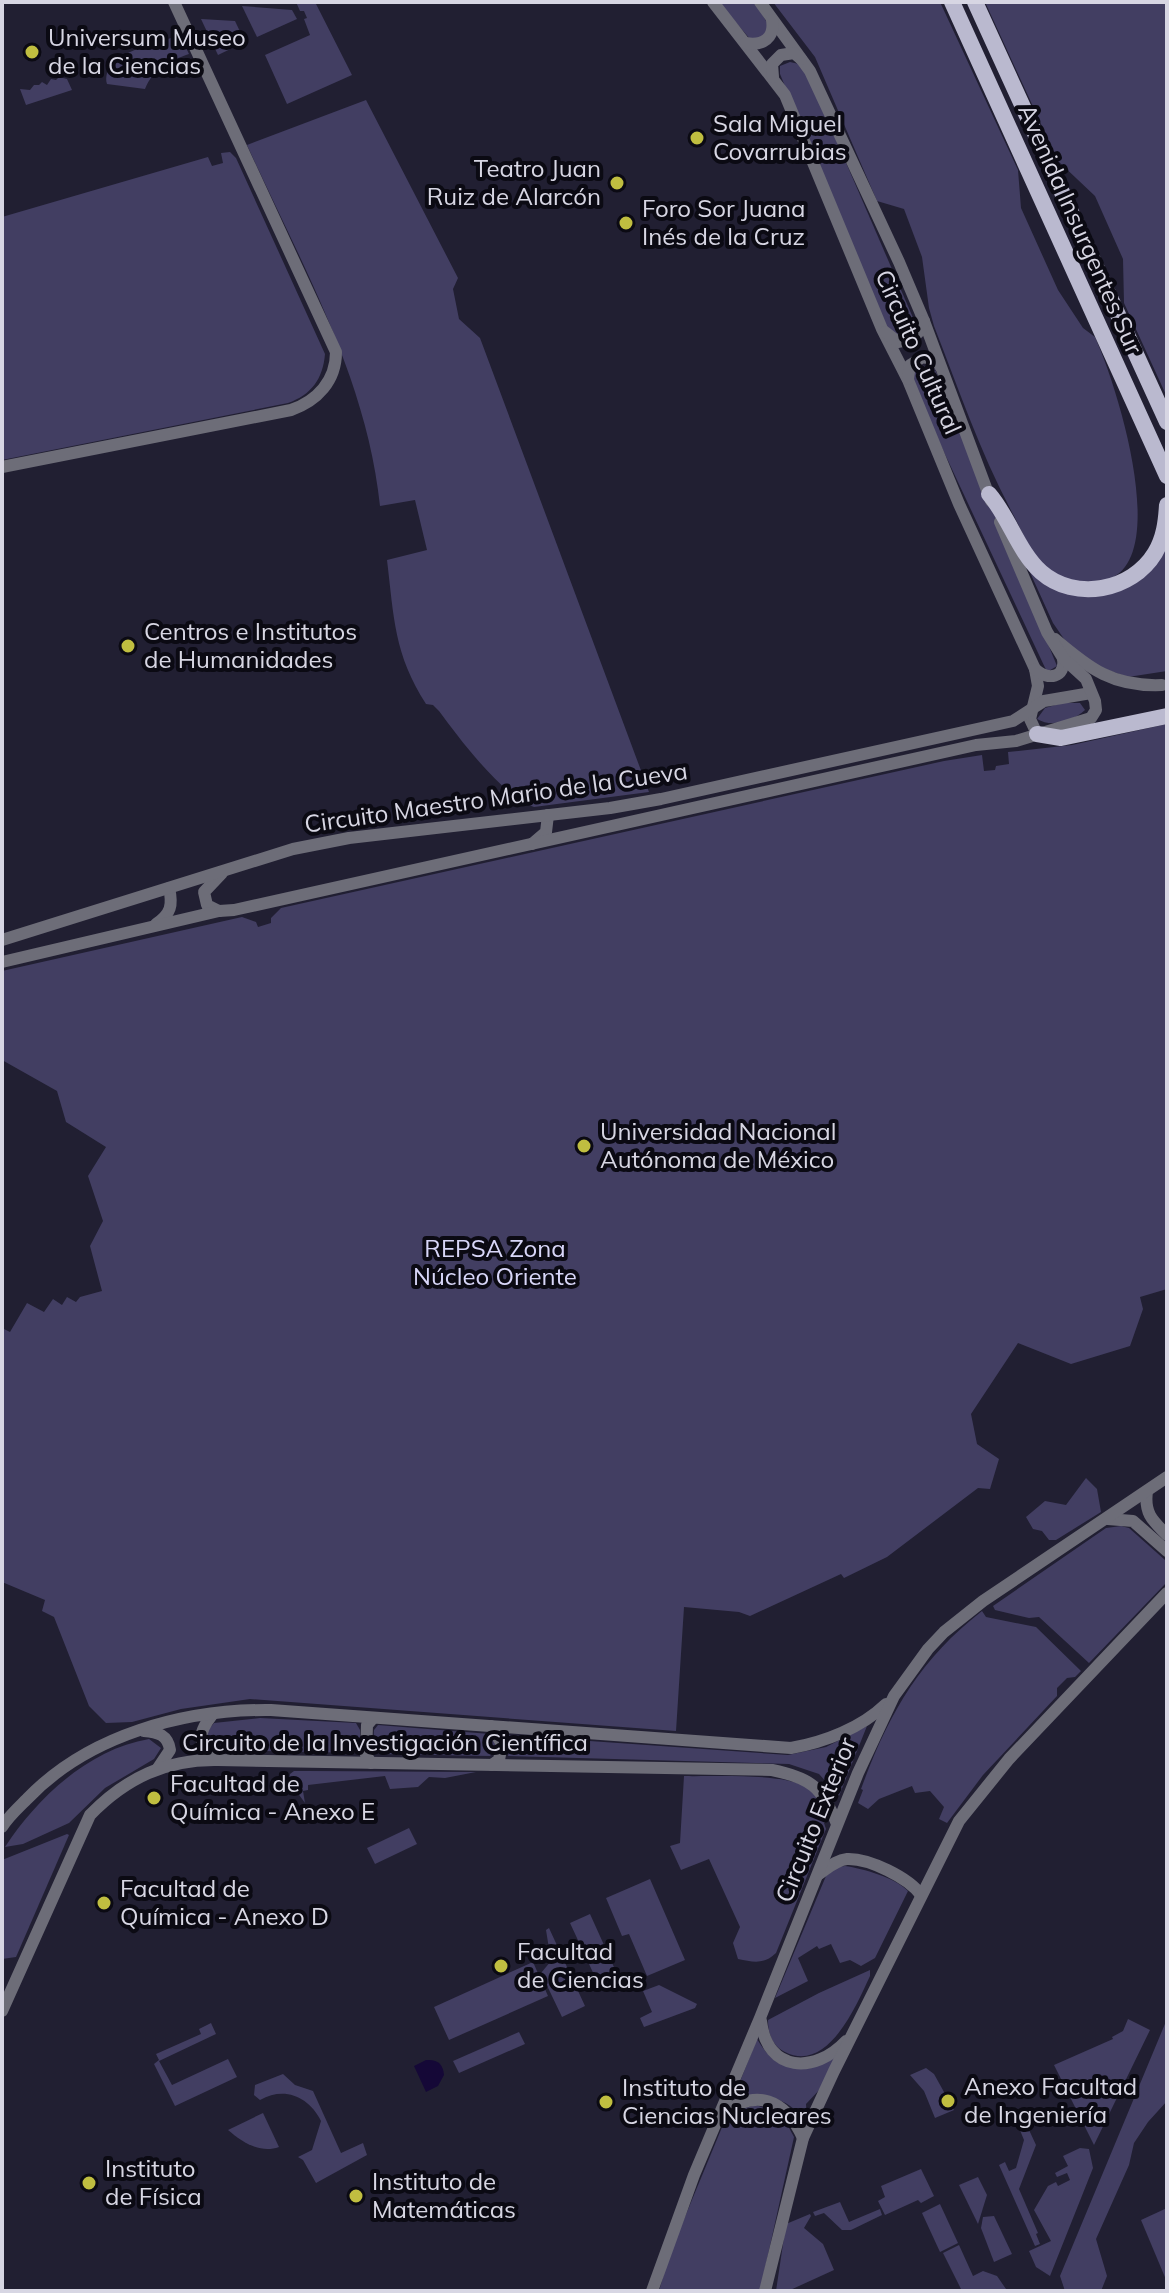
<svg xmlns="http://www.w3.org/2000/svg" width="1169" height="2293" font-family="Mulish,sans-serif">
	<rect width="100%" height="100%" fill="#211f32"/>
	<g fill="#423e62">
		<polygon points="296,2 315,2 352,75 287,104 265,55 310,35 304,19 307,18 304,11 300,11"/>
		<polygon points="718,2 755,2 769,26 763,38 751,40"/>
		<path d="M773,2H940L1018,170L1021,208L1058,290L1083,328L1095,337C1120,393 1169,557 1109,579C1089,583 1062,584 1046,568C1032,554 1023,534 1014,516C981,455 959,390 934,326L929,308L922,257L904,209L877,201L815,57Z"/>
		<polygon points="985,2 1167,2 1167,397 1124,303 1123,259 1095,196 1058,161"/>
		<polygon points="242,6 292,10 297,19 257,37"/>
		<polygon points="201,19 235,21 245,42 218,55"/>
		<path d="M180,35L189,54C169,61 153,69 145,89L107,84C100,53 158,43 180,35Z"/>
		<polygon points="790,62 799,64 809,77 917,327 895,335 884,327 780,74 780,66"/>
		<polygon points="59,77 67,79 72,90 26,105 20,89 30,90 34,85 39,85 42,82 47,85 51,79 56,80"/>
		<path d="M366,100L458,278L453,289L459,319L480,338L649,792L534,807C502,796 459,738 439,711L433,705L426,704C394,654 394,618 387,560L427,550L415,500L380,506C367,378 300,261 247,145Z"/>
		<path d="M230,152L236,158L325,354C323,379 311,395 288,403L2,460V217L208,157L212,166L223,163L221,153Z"/>
		<polygon points="921,365 935,369 1057,666 1047,672 913,386 911,374"/>
		<polygon points="1167,537 1167,671 1128,677 1096,666 1071,649 1053,623 1028,568 1054,588 1095,597 1127,587 1156,564"/>
		<path d="M1062,703H1080L1085,710C1073,721 1052,728 1037,719L1045,708Z"/>
		<polygon points="1167,724 1167,1289 1140,1297 1143,1309 1130,1346 1071,1364 1018,1343 971,1414 977,1444 999,1459 990,1489 978,1488 887,1557 844,1578 841,1574 750,1616 739,1612 684,1607 676,1731 250,1699 181,1709 132,1722 106,1723 89,1706 54,1617 42,1611 45,1600 2,1582 2,1328 10,1332 27,1303 44,1312 53,1299 62,1305 67,1297 76,1302 80,1297 102,1291 90,1246 103,1221 88,1176 106,1147 66,1122 57,1091 2,1060 2,971 242,917 256,922 258,927 271,923 271,918 281,908 944,761 982,755 984,771 995,770 996,766 1009,764 1008,752 1072,745"/>
		<polygon points="1086,1478 1097,1489 1101,1512 1056,1540 1049,1540 1042,1531 1033,1529 1026,1517 1045,1501 1066,1505"/>
		<polygon points="1121,1526 1129,1528 1165,1560 1167,1582 1089,1663 1039,1617 1029,1618 995,1610 993,1606 1106,1528"/>
		<path d="M982,1611L986,1617L1036,1627L1081,1671L1075,1677L1067,1678L1057,1688V1696L983,1775L947,1823L939,1819L944,1807L930,1791L915,1793L912,1786L879,1799L868,1809L858,1803L863,1790L861,1789C888,1715 919,1660 982,1611Z"/>
		<path d="M260,1718L356,1723L360,1730V1753L219,1750C209,1746 206,1741 208,1730L214,1723Z"/>
		<polygon points="378,1725 490,1734 495,1740 495,1750 490,1756 379,1754 373,1749 374,1730"/>
		<polygon points="867,1726 839,1796 819,1774 789,1764 508,1756 510,1746 505,1735 788,1755 826,1747"/>
		<path d="M149,1739L161,1748L154,1759L105,1788L69,1823L23,1844L5,1847C37,1798 89,1749 149,1739Z"/>
		<polygon points="294,1771 310,1771 476,1772 445,1778 429,1777 418,1787 390,1789 385,1776 308,1785 308,1790 303,1791 305,1803 289,1781 290,1774"/>
		<path d="M684,1776C711,1777 789,1772 809,1789C819,1797 825,1809 828,1821L824,1823L826,1829L776,1953C764,1965 753,1962 738,1959L733,1943L740,1927L709,1859L681,1870L670,1846L680,1843Z"/>
		<polygon points="409,1828 417,1844 375,1864 367,1848"/>
		<polygon points="67,1834 69,1835 16,1957 2,1959 2,1860"/>
		<path d="M845,1866C864,1869 894,1877 908,1891L875,1958L861,1966L850,1960L840,1963L831,1944L819,1949L817,1946L798,1958L808,1981L775,1998L826,1876L838,1867Z"/>
		<polygon points="650,1879 685,1960 647,1976 629,1934 622,1936 606,1898"/>
		<polygon points="590,1914 618,1976 607,1981 604,1976 596,1979 570,1923"/>
		<polygon points="549,1928 585,2006 562,2017 541,1973 551,1961 546,1930"/>
		<polygon points="533,1962 548,1996 449,2040 434,2007"/>
		<path d="M870,1970V1976C857,2004 828,2074 785,2052C772,2046 768,2033 768,2020L819,1993Z"/>
		<polygon points="659,1985 697,2004 695,2008 644,2027 640,2018 652,2012 643,1991"/>
		<polygon points="1128,2019 1150,2030 1094,2145 1054,2065 1113,2039 1112,2037 1123,2031"/>
		<polygon points="1167,2019 1167,2101 1148,2122 1134,2143 1129,2165 1096,2239 1107,2276 1101,2291 1065,2291 1060,2276"/>
		<polygon points="211,2023 216,2034 159,2061 172,2085 228,2059 237,2077 175,2106 154,2064 159,2060 156,2054 201,2034 199,2029"/>
		<polygon points="519,2032 525,2044 459,2073 453,2061"/>
		<path d="M757,2039C782,2081 802,2066 839,2053L822,2087L806,2104L807,2120L804,2126C801,2120 799,2113 794,2109C777,2094 752,2093 733,2099Z"/>
		<polygon points="926,2068 934,2074 954,2110 935,2118 924,2091 910,2075"/>
		<path d="M283,2074L295,2085L313,2091L341,2153L363,2143L367,2155L316,2183L303,2160L298,2157L312,2150L321,2121C309,2097 285,2086 260,2100L254,2095L255,2085Z"/>
		<polygon points="756,2105 782,2115 794,2137 760,2291 659,2291 670,2253 725,2120 736,2111"/>
		<path d="M263,2113L279,2147C260,2154 242,2142 228,2130Z"/>
		<polygon points="1024,2119 1036,2145 1019,2189 1038,2233 1036,2234 1040,2244 1035,2246 999,2165 1005,2162 1009,2171 1016,2168 1024,2140 1017,2123"/>
		<polygon points="1080,2148 1089,2149 1093,2168 1050,2276 1036,2267 1029,2251 1051,2241 1034,2210 1048,2186 1056,2182 1058,2186 1070,2180 1067,2173 1057,2177 1055,2173 1068,2166 1063,2156"/>
		<polygon points="921,2169 934,2196 921,2203 918,2200 885,2215 878,2201 885,2197 881,2186"/>
		<polygon points="978,2177 987,2195 978,2224 959,2185"/>
		<polygon points="840,2202 849,2222 880,2209 882,2215 851,2230 842,2230 824,2213 815,2216 813,2212"/>
		<polygon points="940,2204 958,2243 940,2252 922,2213"/>
		<polygon points="1167,2208 1167,2282 1141,2220"/>
		<polygon points="810,2214 811,2216 804,2228 823,2244 834,2270 788,2291 776,2291 786,2224"/>
		<polygon points="994,2216 1012,2254 994,2262 981,2228 983,2217"/>
		<polygon points="959,2245 973,2276 983,2271 997,2276 1006,2289 962,2291 943,2253"/>
	</g>
	<path fill="#150837" d="M426,2060C438,2059 443,2064 444,2075L438,2086L426,2092L414,2066Z"/>
	<g fill="none" stroke-linecap="round" stroke-linejoin="round">
		<g stroke="#6d6d78" stroke-width="12">
			<polyline points="713,2 785,95 882,329 908,380 959,504 1035,669 1038,686 1030,719 1037,734"/>
			<polyline points="760,2 810,71 899,262 924,321 991,501"/>
			<path d="M746,43C763,46 775,38 772,20"/>
			<polyline points="773,77 772,64 781,55 794,53 801,59"/>
			<path d="M885,332L898,342C912,340 921,334 924,321"/>
			<polyline points="908,379 910,365 923,357 937,361 940,366"/>
			<path d="M2,467L291,410C317,401 336,381 336,352L174,2"/>
			<path d="M1055,639C1090,669 1113,687 1162,685"/>
			<path d="M1035,669C1048,681 1066,678 1063,658"/>
			<polyline points="532,844 546,832 548,815"/>
			<polyline points="219,911 207,905 204,892 222,873"/>
			<path d="M156,924C171,914 173,905 169,888"/>
			<polyline points="2,940 293,849 349,838 610,808 661,799 1013,721 1044,701 1091,693"/>
			<polyline points="2,962 219,911 234,910 976,745 1016,741 1091,718 1096,710 1095,701 1086,679 1063,658 1047,632 1000,522"/>
			<path d="M1147,1491C1144,1513 1152,1520 1167,1535"/>
			<polyline points="1108,1519 1133,1521 1167,1551"/>
			<path d="M212,1715C196,1735 198,1745 218,1760"/>
			<polyline points="491,1726 502,1744 499,1760 492,1765"/>
			<path d="M144,1731C158,1732 168,1735 170,1750L158,1768"/>
			<polyline points="371,1763 366,1755 367,1725 373,1718"/>
			<path d="M2,1827C8,1817 18,1808 27,1799C88,1735 184,1709 271,1710L791,1748C825,1742 861,1728 886,1704"/>
			<path d="M819,1874C828,1868 836,1860 847,1859C869,1858 909,1878 921,1895"/>
			<path d="M2,2011L90,1815C126,1778 166,1759 218,1760L772,1770C811,1778 822,1787 837,1824"/>
			<path d="M761,2021C767,2073 815,2074 846,2041"/>
			<path d="M721,2115C756,2087 785,2099 803,2138"/>
			<polyline points="652,2291 694,2175 760,2018 858,1773 894,1696 928,1649 944,1632 983,1601 1167,1477"/>
			<polyline points="765,2291 803,2138 834,2071 959,1821 1009,1759 1167,1593"/>
		</g>
		<g stroke="#bab9cf" stroke-width="16">
			<polyline points="952,2 1167,476"/>
			<polyline points="975,2 1167,422"/>
			<path d="M989,494C1009,517 1018,551 1041,572C1075,602 1132,591 1155,553C1164,538 1166,522 1167,505"/>
			<polyline points="1037,734 1061,738 1167,716"/>
		</g>
	</g>
	<g fill="#c0be40" stroke="#0b0a13" stroke-width="3">
		<circle cx="32" cy="52" r="8"/>
		<circle cx="697" cy="138" r="8"/>
		<circle cx="617" cy="183" r="8"/>
		<circle cx="626" cy="223" r="8"/>
		<circle cx="128" cy="646" r="8"/>
		<circle cx="584" cy="1146" r="8"/>
		<circle cx="154" cy="1798" r="8"/>
		<circle cx="104" cy="1903" r="8"/>
		<circle cx="501" cy="1966" r="8"/>
		<circle cx="948" cy="2101" r="8"/>
		<circle cx="606" cy="2102" r="8"/>
		<circle cx="89" cy="2183" r="8"/>
		<circle cx="356" cy="2196" r="8"/>
	</g>
	<g text-anchor="middle" stroke-width="8" stroke-linejoin="round" paint-order="stroke">
		<g font-size="24" fill="#d7d6e3" stroke="#0b0a13" text-anchor="start">
			<text x="48" y="46">Universum Museo<tspan x="48" dy="28">de la Ciencias</tspan></text>
			<text x="713" y="132">Sala Miguel<tspan x="713" dy="28">Covarrubias</tspan></text>
			<text x="601" y="177" text-anchor="end">Teatro Juan<tspan x="601" dy="28">Ruiz de Alarcón</tspan></text>
			<text x="642" y="217">Foro Sor Juana<tspan x="642" dy="28">Inés de la Cruz</tspan></text>
			<text x="144" y="640">Centros e Institutos<tspan x="144" dy="28">de Humanidades</tspan></text>
			<text x="600" y="1140">Universidad Nacional<tspan x="600" dy="28">Autónoma de México</tspan></text>
			<text x="170" y="1792">Facultad de<tspan x="170" dy="28">Química - Anexo E</tspan></text>
			<text x="120" y="1897">Facultad de<tspan x="120" dy="28">Química - Anexo D</tspan></text>
			<text x="517" y="1960">Facultad<tspan x="517" dy="28">de Ciencias</tspan></text>
			<text x="964" y="2095">Anexo Facultad<tspan x="964" dy="28">de Ingeniería</tspan></text>
			<text x="622" y="2096">Instituto de<tspan x="622" dy="28">Ciencias Nucleares</tspan></text>
			<text x="105" y="2177">Instituto<tspan x="105" dy="28">de Física</tspan></text>
			<text x="372" y="2190">Instituto de<tspan x="372" dy="28">Matemáticas</tspan></text>
		</g>
		<g font-size="24" fill="#d7d6e3" stroke="#0b0a13">
			<text transform="translate(1080 229) rotate(66)" y="8">Avenida Insurgentes Sur</text>
			<text transform="translate(918 352) rotate(66)" y="8">Circuito Cultural</text>
			<text transform="translate(496 798) rotate(-8)" y="8">Circuito Maestro Mario de la Cueva</text>
			<text x="385" y="1751">Circuito de la Investigación Científica</text>
			<text transform="translate(816 1820) rotate(-68)" y="8">Circuito Exterior</text>
		</g>
		<g font-size="24" fill="#d8d6f8" stroke="#0b0a13">
			<text x="495" y="1257">REPSA Zona<tspan x="495" dy="28">Núcleo Oriente</tspan></text>
		</g>
	</g>
	<rect width="1169" height="2293" fill="none" stroke="#d7d6e3" stroke-width="8"/>
</svg>
